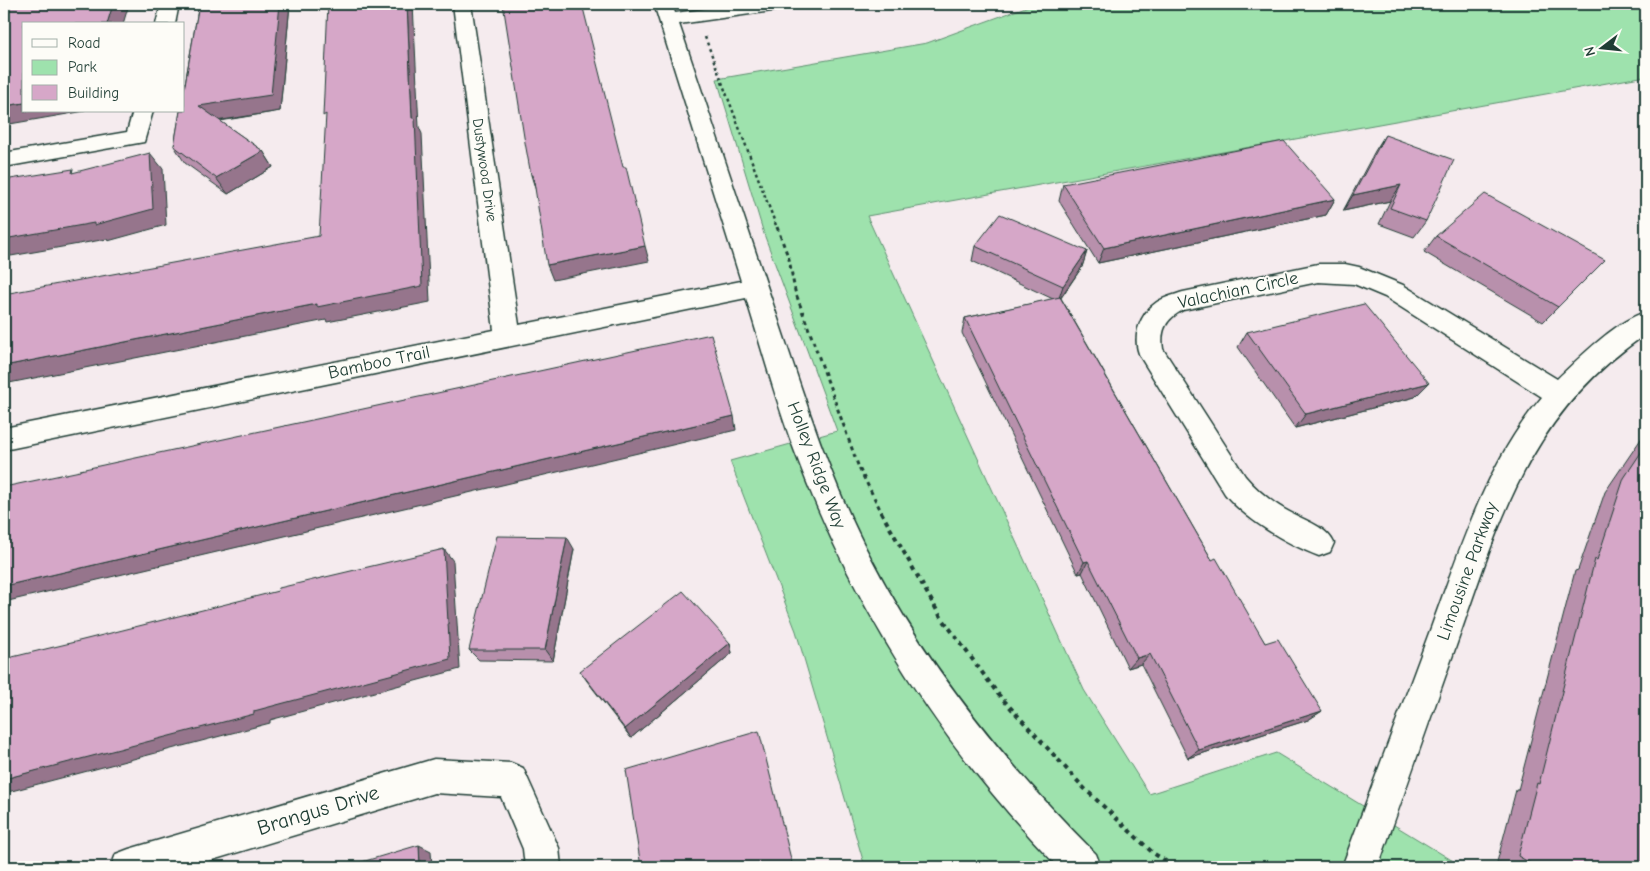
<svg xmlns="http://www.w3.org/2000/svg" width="1650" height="871" font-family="'Comic Neue',sans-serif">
	<rect width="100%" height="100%" fill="#f5ebee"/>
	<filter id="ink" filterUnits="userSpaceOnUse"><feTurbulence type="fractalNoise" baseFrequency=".02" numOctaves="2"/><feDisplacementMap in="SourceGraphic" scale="10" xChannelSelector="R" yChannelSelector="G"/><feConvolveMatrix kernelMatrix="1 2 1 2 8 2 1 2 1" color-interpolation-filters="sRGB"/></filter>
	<g filter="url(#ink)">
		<polygon fill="#9ee2ad" stroke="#5e9070" points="1034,4 1646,4 1646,76 867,216 1084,690 1149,794 1276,753 1463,867 865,867 796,631 730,461 837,431 764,234 717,79 927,43"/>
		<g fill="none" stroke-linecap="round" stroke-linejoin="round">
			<defs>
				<g id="minor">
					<polygon points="161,4 179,4 175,24 156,24"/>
					<path d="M453,4H471L519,325L741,281L654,4H672L675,13L742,4H788L786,8L779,10L679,24C712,121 744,218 777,316C805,399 831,484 873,562C930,671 1009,767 1096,854L1101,867H1058C942,747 854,609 795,452C776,402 762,349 746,298L4,450V428L494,330Z"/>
					<polygon points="133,111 153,111 144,142 4,167 4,153 127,132"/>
					<path d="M1318,264H1345L1359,267L1403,285L1557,379C1579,358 1617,320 1646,312V334C1528,415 1501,518 1456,646C1430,720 1404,794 1378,867H1342C1372,786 1402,706 1432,625C1461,546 1487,462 1542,397L1385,297L1354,284L1318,282L1183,310C1166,319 1160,330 1163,349L1245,476C1256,489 1269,500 1284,509C1300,519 1326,525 1334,543L1330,552L1319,556C1287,544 1246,520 1225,494L1141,358C1131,339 1139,314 1157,302C1165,297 1174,295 1183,292Z"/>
					<polygon points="434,759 511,763 523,768 559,848 561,867 525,867 523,849 501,797 434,793 189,867 111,867 116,854 129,849"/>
				</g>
			</defs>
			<use href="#minor" stroke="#1f3d34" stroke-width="3"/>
			<polyline stroke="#1f3d34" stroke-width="2.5" stroke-dasharray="3 3" stroke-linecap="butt" points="705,37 777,228"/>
			<polyline stroke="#1f3d34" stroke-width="3" stroke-dasharray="4 4" stroke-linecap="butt" points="777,227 789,259 795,291 859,468 882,513"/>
			<polyline stroke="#1f3d34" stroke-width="4" stroke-dasharray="4.5 4.5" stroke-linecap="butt" points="881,512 939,614 998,694 1084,788 1153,853 1175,867"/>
			<use href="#minor" fill="#fdfcf7" fill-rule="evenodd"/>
		</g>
		<g fill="#b890ac" stroke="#1f3d34">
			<polygon points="199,4 290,4 280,111 220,121 263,151 273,167 228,194 185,163 174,146"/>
			<polygon points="1385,135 1426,221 1414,237 1379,224 1390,201 1343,211 1375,151"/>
			<polygon points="1063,184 1335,199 1326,215 1098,263 1059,201"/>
			<polygon points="1436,236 1605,260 1543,322 1424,252"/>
			<polygon points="975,246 1087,251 1082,267 1061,298 1212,560 1265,643 1322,711 1308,720 1188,758 1141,664 1128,668 1082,573 1078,574 962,333 965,318 1053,299 972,261"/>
			<polygon points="1247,332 1429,383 1415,397 1295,428 1238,347"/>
			<polygon points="1646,432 1646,867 1506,867 1497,862 1516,790 1518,790 1575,571 1578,570 1605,492 1643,436"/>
			<polygon points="574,549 553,661 479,660 469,650"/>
			<polygon points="730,643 732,653 631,738 587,681 580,671"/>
		</g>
		<g fill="#96758c" stroke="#1f3d34">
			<polygon points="113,4 129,4 123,24 107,24"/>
			<polygon points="280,4 290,4 280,111 210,122 199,106"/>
			<polygon points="407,4 413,4 419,127 422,134 430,302 327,322 326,320 4,384 4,366 317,304 412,118"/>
			<polygon points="24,103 24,111 85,111 4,125 4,106"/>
			<polygon points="263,151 273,167 228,194 216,178"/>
			<polygon points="150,153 163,169 166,225 108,241 107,239 11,256 5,249 4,250 4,238"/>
			<polygon points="531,175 533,175 536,191"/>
			<polygon points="1401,185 1390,201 1343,211 1353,195"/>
			<polygon points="1335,199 1326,215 1098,263 1104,248"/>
			<polygon points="645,246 649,261 553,280 547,265"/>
			<polygon points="1087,251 1082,267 1058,301 1063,286"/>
			<polygon points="1429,383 1415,397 1295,428 1306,414"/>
			<polygon points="734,416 736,430 4,602 4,586"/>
			<polygon points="567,537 574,549 553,661 545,650"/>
			<polygon points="444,549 453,561 460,669 270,720 270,723 4,793 4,779 254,711"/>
			<polygon points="1088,561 1082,573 1078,574 1084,562"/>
			<polygon points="730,643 732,653 631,738 625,729"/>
			<polygon points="1150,654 1141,664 1128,668 1137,658"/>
			<polygon points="1322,711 1308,720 1188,758 1199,750"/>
			<polygon points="419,845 431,851 432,867 420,867"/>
		</g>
		<g fill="#d6a7c8" stroke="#1f3d34">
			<polygon points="4,4 113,4 107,24 24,24 24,103 4,106"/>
			<polygon points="199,4 280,4 271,95 199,106 263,151 216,178 174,146 180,111 184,111 184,90"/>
			<polygon points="328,4 407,4 412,118 415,118 422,286 317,307 317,304 4,366 4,294 319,236 326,114 323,116"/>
			<polygon points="503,4 582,4 623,167 626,167 645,246 547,265 533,175 531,175 524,137"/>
			<polygon points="1385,135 1454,160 1426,221 1390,208 1401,185 1353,195"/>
			<polygon points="1284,141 1335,199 1104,248 1063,184"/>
			<polygon points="150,153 153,209 94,225 94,223 4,239 4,180 73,169 72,173"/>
			<polygon points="1485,194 1605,260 1558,307 1436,236"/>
			<polygon points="1000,214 1087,251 1063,286 975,246"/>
			<polygon points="1060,297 1212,560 1216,558 1265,643 1278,639 1322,711 1199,750 1150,654 1137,658 1088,561 1084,562 965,318"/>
			<polygon points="1364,304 1429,383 1306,414 1247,332"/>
			<polygon points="711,334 734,416 4,586 4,487 80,471 80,470"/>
			<polygon points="1646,445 1646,867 1537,867 1518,856 1537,783 1539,784 1595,559 1597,560 1624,478"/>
			<polygon points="497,536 567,537 545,650 469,650"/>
			<polygon points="444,549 450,659 254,711 254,714 4,779 4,659 83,640 278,591 279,588"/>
			<polygon points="683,591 730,643 625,729 580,671"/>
			<polygon points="759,731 793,867 641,867 626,770"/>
			<polygon points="419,845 420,867 345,867"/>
		</g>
	</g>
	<g text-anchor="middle" stroke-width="4" stroke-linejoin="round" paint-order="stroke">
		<g font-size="15" fill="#1f3d34" stroke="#fdfcf7">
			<text transform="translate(485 170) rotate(82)" y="5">Dustywood Drive</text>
		</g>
		<g font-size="18" fill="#1f3d34" stroke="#fdfcf7">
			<text transform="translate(1238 290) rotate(-12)" y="6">Valachian Circle</text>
			<text transform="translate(379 362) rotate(-12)" y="6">Bamboo Trail</text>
			<text transform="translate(817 465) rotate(69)" y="6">Holley Ridge Way</text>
			<text transform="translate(1467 571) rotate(-70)" y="6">Limousine Parkway</text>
		</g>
		<g font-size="21" fill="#1f3d34" stroke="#fdfcf7">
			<text transform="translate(318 810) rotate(-17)" y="7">Brangus Drive</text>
		</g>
	</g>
	<rect width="1650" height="871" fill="none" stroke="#fdfcf7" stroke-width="20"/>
	<rect x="10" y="10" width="1630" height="851" fill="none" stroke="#1f3d34" stroke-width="2" filter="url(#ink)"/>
	<rect x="22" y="22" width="162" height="90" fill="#fdfcf7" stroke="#a4b0a9"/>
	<rect x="32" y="39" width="25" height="8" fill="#fdfcf7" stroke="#a4b0a9"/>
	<text x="68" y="48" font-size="15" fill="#1f3d34">Road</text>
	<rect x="32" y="60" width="25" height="15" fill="#9ee2ad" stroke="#a4b0a9"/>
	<text x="68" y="72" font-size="15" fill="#1f3d34">Park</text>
	<rect x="32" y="85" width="25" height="15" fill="#d6a7c8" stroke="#a4b0a9"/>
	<text x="68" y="98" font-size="15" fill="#1f3d34">Building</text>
	<g transform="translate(1602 48) rotate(254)" stroke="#fdfcf7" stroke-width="4" paint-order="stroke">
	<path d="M0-4L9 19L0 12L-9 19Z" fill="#1f3d34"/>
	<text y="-8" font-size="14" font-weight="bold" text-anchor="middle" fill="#1f3d34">N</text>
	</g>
</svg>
